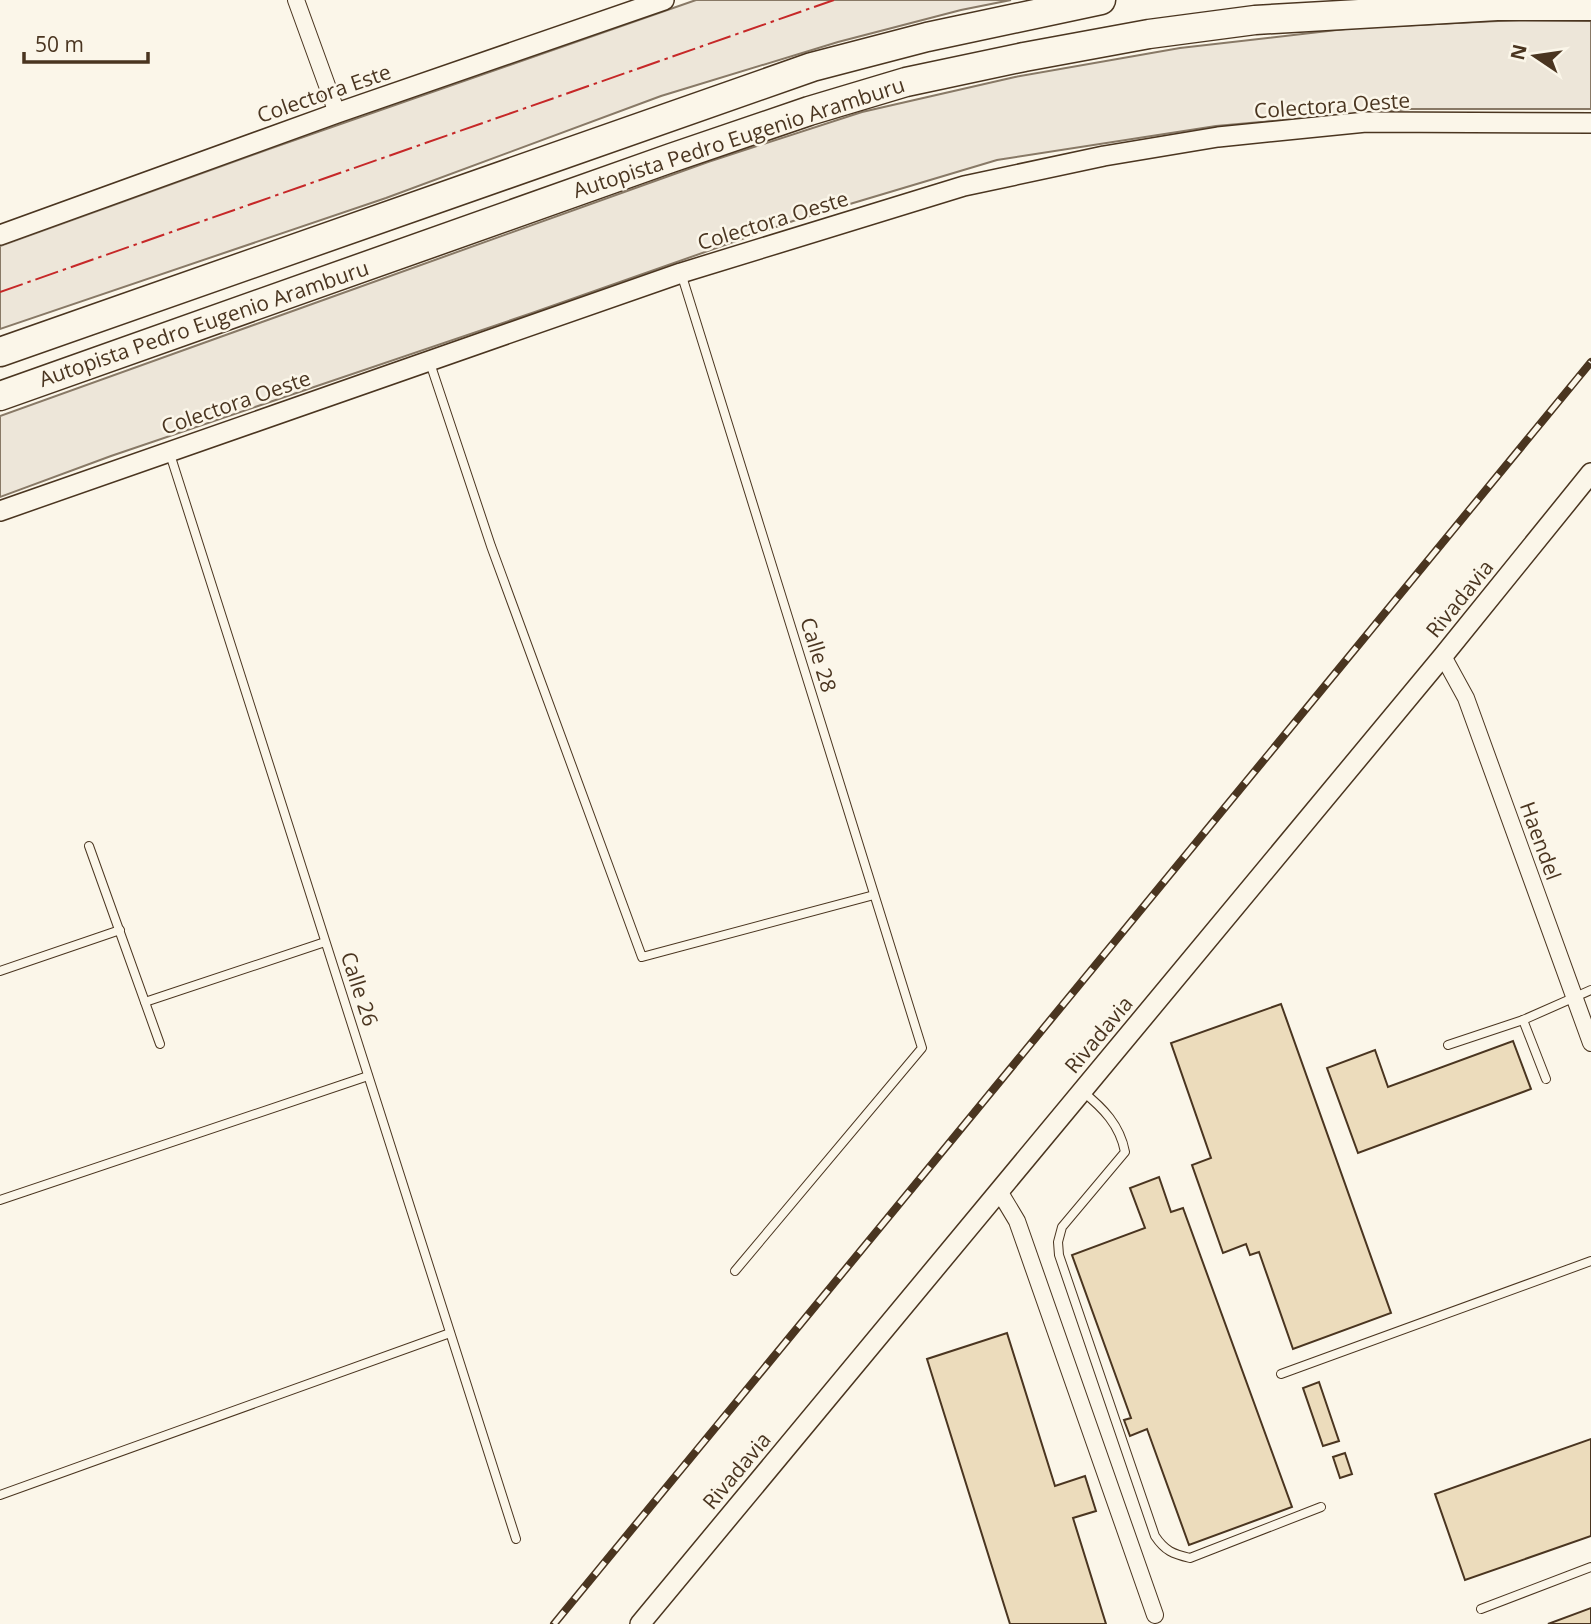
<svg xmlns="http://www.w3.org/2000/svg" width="1591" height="1624" font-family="'Open Sans',sans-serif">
	<rect width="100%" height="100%" fill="#fbf6e9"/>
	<g fill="#ede6d9" stroke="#887966" stroke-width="2">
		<polygon points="696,0 1011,0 961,10 838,42 661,96 386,198 0,329 0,246 269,149"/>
		<polygon points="1519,20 1591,21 1591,109 1410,109 1216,126 997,160 793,221 532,313 111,456 0,497 0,416 708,162 862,112 1015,77 1180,48 1354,28"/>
	</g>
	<g fill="#ecdcbc" stroke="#4a3520" stroke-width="2">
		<polygon points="1281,1004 1391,1313 1293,1349 1259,1252 1250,1255 1246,1244 1223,1253 1192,1165 1211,1158 1171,1043"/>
		<polygon points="1513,1041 1531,1089 1358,1153 1327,1068 1375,1050 1388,1087"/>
		<polygon points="1159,1177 1171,1212 1183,1208 1292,1507 1189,1545 1147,1429 1130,1436 1124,1420 1131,1418 1072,1255 1145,1228 1130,1188"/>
		<polygon points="1007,1333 1055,1486 1085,1476 1096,1511 1073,1518 1106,1624 1010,1624 927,1359"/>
		<polygon points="1319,1382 1339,1441 1323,1446 1303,1388"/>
		<polygon points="1591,1439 1591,1536 1465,1580 1435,1494"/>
		<polygon points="1345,1453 1352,1474 1340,1478 1333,1457"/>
		<polygon points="1591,1608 1591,1624 1548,1624"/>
	</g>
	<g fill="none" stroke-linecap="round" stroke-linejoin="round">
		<defs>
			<g id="service">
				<polyline points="681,273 922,1048 735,1271"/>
				<polyline points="429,360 491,546 642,957 874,895"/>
				<polyline points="169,451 516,1539"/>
				<polyline points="89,846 160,1044"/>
				<polyline points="0,971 120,930"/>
				<polyline points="145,1002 325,942"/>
				<polyline points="1523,1020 1546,1079"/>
				<polyline points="1448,1045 1523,1020 1591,990"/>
				<path d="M1082,1091C1103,1108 1120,1125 1125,1152L1062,1227L1058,1242L1059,1255L1155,1536C1165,1551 1173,1554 1190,1558L1321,1507"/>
				<polyline points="0,1200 368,1076"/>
				<polyline points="1281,1374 1591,1261"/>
				<polyline points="0,1495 450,1333"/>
				<polyline points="1481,1609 1591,1567"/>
			</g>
			<g id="minor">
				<polyline points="296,0 337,113"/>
				<polyline points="1443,656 1466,698 1591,1043"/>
				<polyline points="999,1191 1017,1221 1155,1615"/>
			</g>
			<g id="tertiary">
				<polyline points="0,235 337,113 664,0"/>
				<polyline points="0,511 681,273 964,186 1104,156 1218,137 1366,122 1591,123"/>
				<polyline points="640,1624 1443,656 1591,473"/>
			</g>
			<g id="motorway">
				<polyline points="0,352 812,67 927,37 1101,0"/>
				<polyline points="0,396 671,158 809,111 906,82 1024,57 1149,34 1255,20 1497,6 1591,6"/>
			</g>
		</defs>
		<use href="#service" stroke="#4a3520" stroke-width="10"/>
		<use href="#minor" stroke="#4a3520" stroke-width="18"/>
		<use href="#tertiary" stroke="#4a3520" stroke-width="22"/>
		<use href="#motorway" stroke="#4a3520" stroke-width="31"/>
		<use href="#service" stroke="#fbf6e9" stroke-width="8"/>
		<use href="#minor" stroke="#fbf6e9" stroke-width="16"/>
		<use href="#tertiary" stroke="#fbf6e9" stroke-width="19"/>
		<use href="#motorway" stroke="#fbf6e9" stroke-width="28"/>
		<defs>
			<polyline id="rail" points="554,1624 1591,362"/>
		</defs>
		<use href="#rail" stroke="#4a3520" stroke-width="8"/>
		<use href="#rail" stroke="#fbf6e9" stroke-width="5" stroke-dasharray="16" stroke-linecap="butt"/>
		<polyline stroke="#c62828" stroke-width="2" stroke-dasharray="24 5 3.5 5" stroke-linecap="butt" points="0,292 834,0"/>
	</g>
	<g text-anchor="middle" stroke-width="5" stroke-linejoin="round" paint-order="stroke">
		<g font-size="21" fill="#4a3520" stroke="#fbf6e9">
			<text transform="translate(324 94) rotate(-19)" y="7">Colectora Este</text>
			<text transform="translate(1332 106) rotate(-4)" y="7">Colectora Oeste</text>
			<text transform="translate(739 138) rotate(-18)" y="7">Autopista Pedro Eugenio Aramburu</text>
			<text transform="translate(773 221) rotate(-17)" y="7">Colectora Oeste</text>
			<text transform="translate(204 324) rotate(-19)" y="7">Autopista Pedro Eugenio Aramburu</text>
			<text transform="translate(236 403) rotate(-19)" y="7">Colectora Oeste</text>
			<text transform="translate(1460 599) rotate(-51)" y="7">Rivadavia</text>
			<text transform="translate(818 655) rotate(73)" y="7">Calle 28</text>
			<text transform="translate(1540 841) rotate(70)" y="7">Haendel</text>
			<text transform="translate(359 989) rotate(72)" y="7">Calle 26</text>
			<text transform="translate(1099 1035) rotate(-50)" y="7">Rivadavia</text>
			<text transform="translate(737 1471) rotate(-50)" y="7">Rivadavia</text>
		</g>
	</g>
	<g transform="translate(1535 56) rotate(283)" stroke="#fbf6e9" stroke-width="5" paint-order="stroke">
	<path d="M0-5L12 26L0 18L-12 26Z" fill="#4a3520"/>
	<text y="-10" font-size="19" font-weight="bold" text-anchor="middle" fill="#4a3520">N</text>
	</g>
	<path d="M24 52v10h124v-10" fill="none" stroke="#4a3520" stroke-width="3.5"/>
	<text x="35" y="52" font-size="21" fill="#4a3520" stroke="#fbf6e9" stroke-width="5" paint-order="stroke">50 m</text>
</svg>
